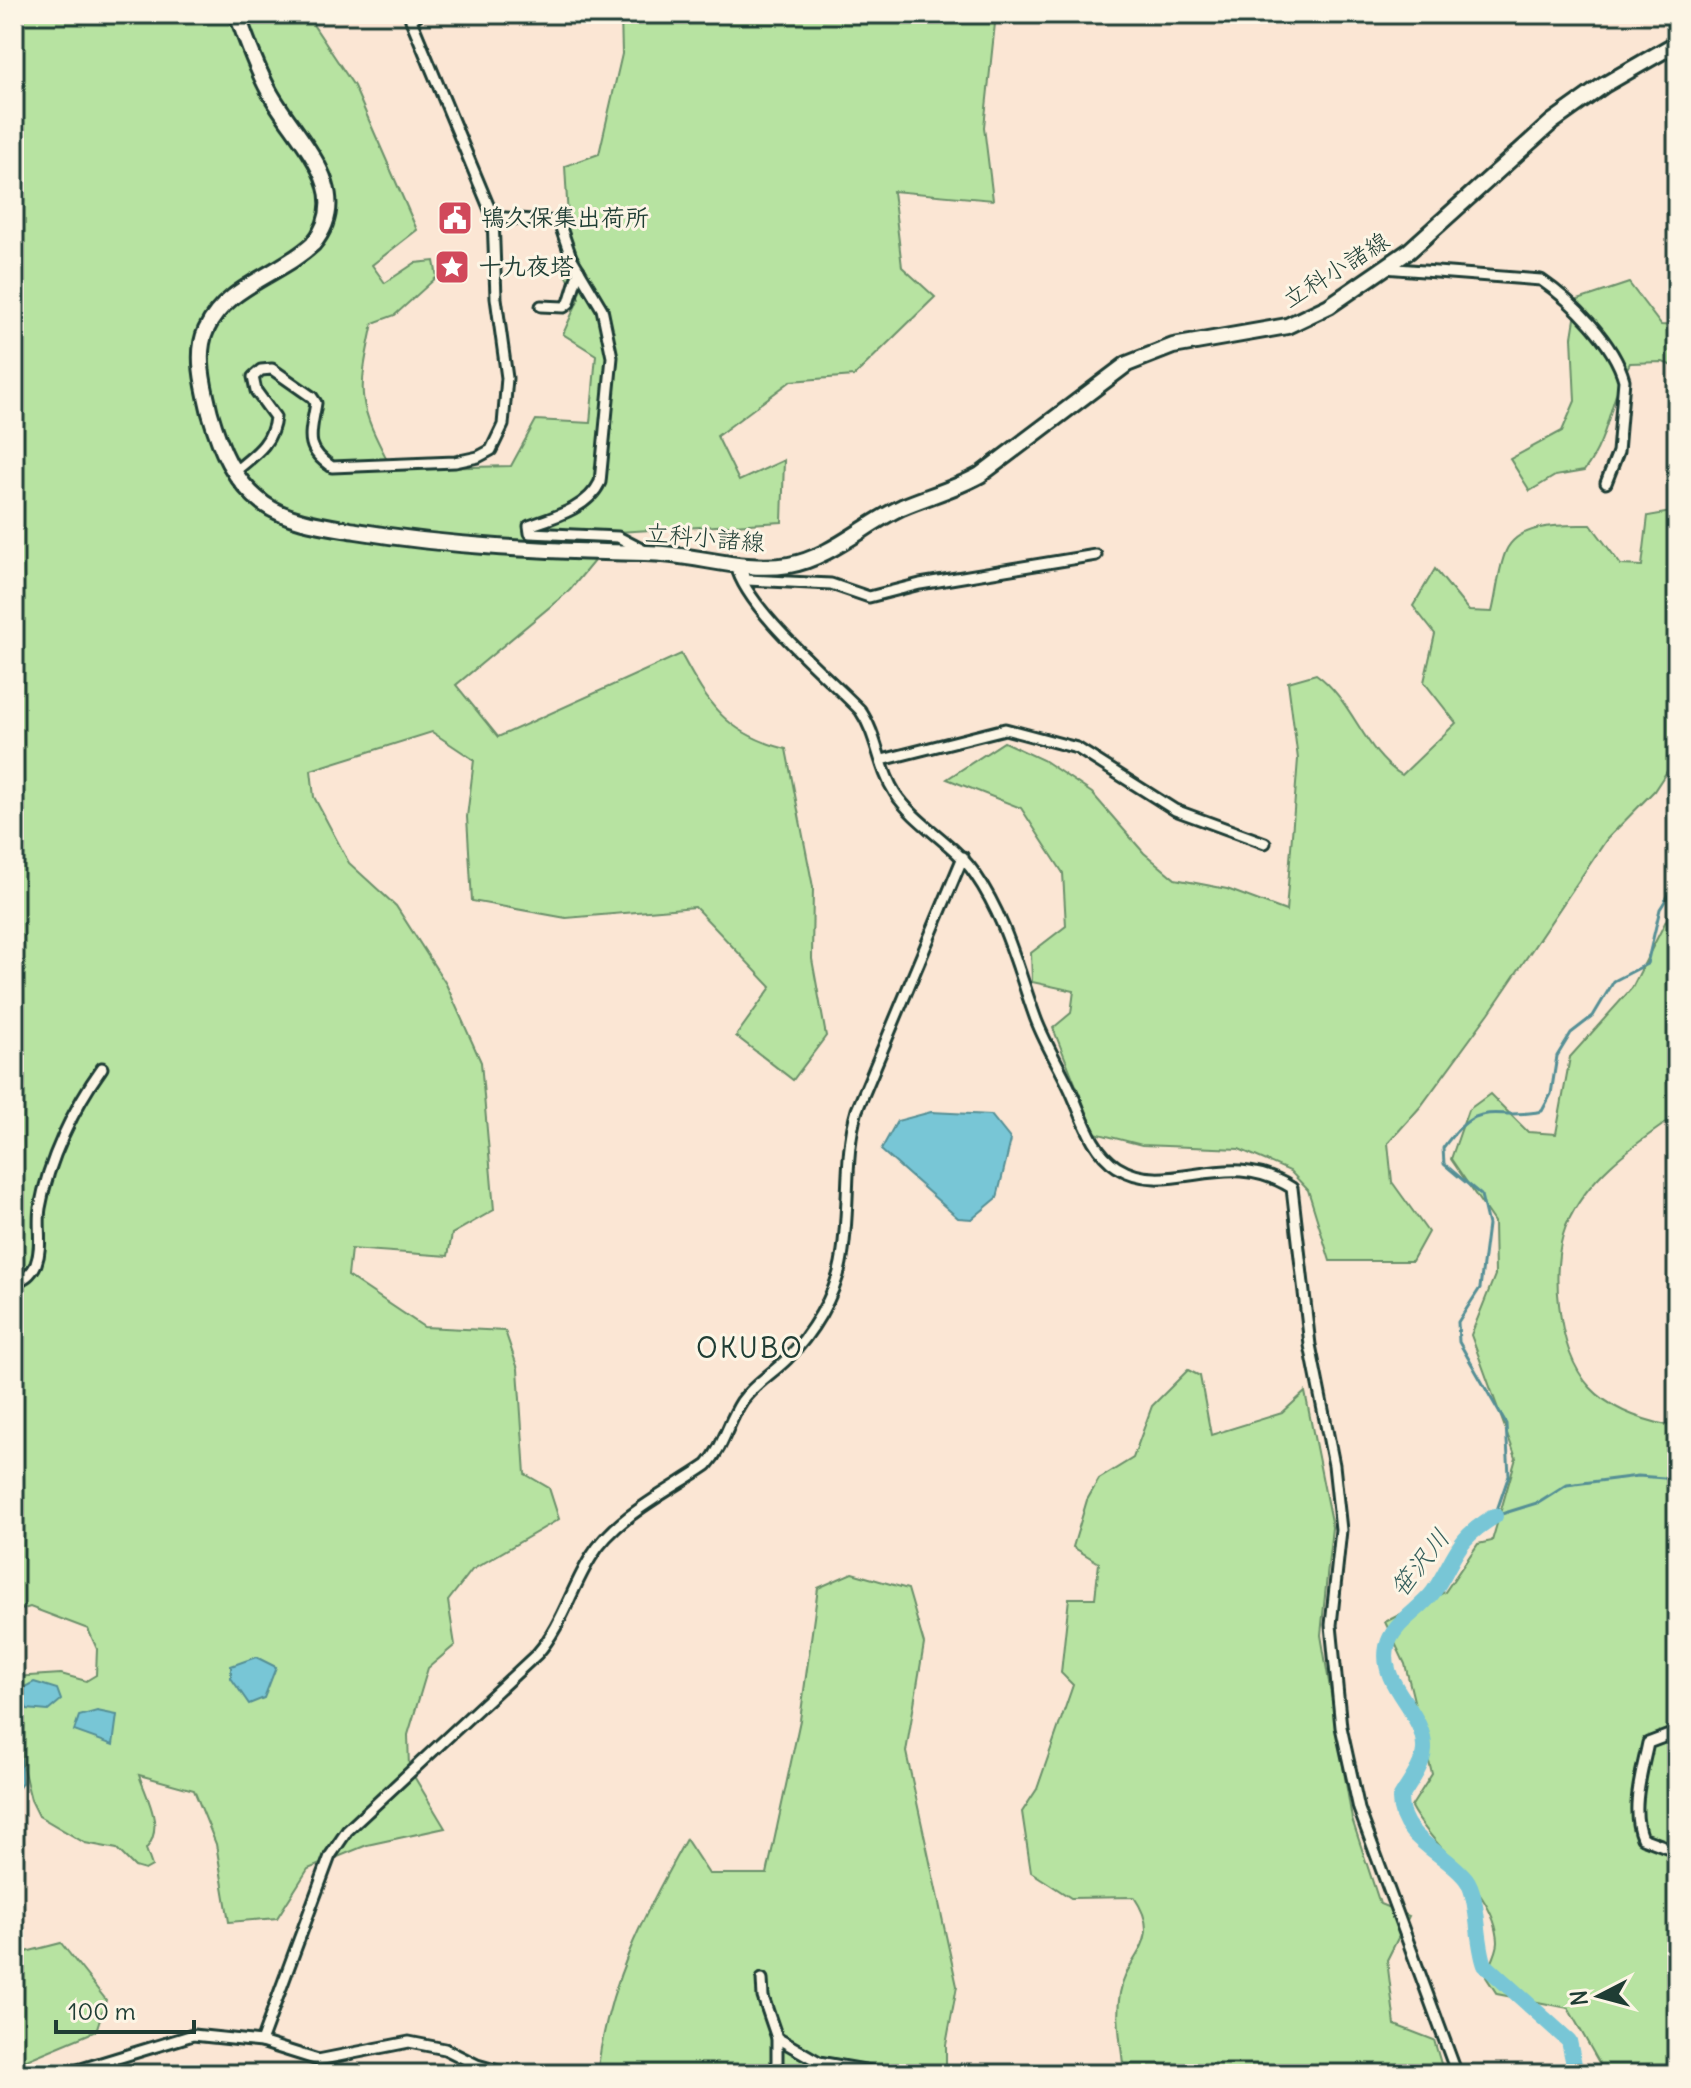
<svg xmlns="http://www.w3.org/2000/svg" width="1691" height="2088" font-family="Delius,'Klee One',sans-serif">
	<rect width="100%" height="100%" fill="#fbe6d4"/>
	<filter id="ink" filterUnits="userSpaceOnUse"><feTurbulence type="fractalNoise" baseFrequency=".0125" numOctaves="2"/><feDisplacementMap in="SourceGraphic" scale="16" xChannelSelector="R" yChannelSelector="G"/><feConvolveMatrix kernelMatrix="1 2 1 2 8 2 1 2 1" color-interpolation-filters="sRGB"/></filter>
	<g filter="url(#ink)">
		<g fill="#b7e3a1" stroke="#6b906a" stroke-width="2">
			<path d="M14,14H306L354,86L417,230L372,265L385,283L415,263L434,261L437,277L395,315L373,323C357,397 357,402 392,469L511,466L536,420L590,423L596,355L563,334L579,298L560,264L568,218L565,166L599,154L622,54L621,14H996L984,127L993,200L893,191L902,267L935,297L854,376L791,381L717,436L739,481L784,460L782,522L618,532L570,590L456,685L498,737L681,654C709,706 727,734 786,749L813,887L812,959L826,1036L793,1080L736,1036L771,987L695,907L566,918L472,901L467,817L474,760L432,732L311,770L314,797L349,863L396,906L446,984L481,1062L494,1210L452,1234L448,1256L351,1249L348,1276L424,1327L505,1331L518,1369L525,1474L549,1488L559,1519L472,1570L448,1601L455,1645L428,1668L408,1735L409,1768L445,1828L367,1845L308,1869L277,1918L229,1922L216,1844L194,1790L139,1775C147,1799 165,1827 146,1849L152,1866L145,1870L135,1867L117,1849L85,1843L39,1816L31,1800L22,1764V1729L14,1707V1677L61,1674L86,1681L96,1675L97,1649L88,1629L30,1607L14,1612Z"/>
			<path d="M1629,283L1661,325L1677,326V368L1663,362L1630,363C1607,402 1612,434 1584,471L1555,476L1530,491L1510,459L1562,431L1575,401L1572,337L1578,300Z"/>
			<path d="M1677,511V756L1654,791L1607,839L1489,1013L1421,1106L1388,1143L1392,1182L1428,1232L1412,1261H1330L1308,1190L1290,1171L1239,1149L1142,1145L1095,1133L1053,1028L1071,1013L1074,991L1032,982L1031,953L1066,926L1063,873L1021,808L947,779L1004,742L1043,760L1092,793L1144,853L1175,879L1227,889L1286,911L1298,759L1288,682L1316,674C1353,700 1364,753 1402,775L1456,723L1424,682L1435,634L1413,606L1435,569L1469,611L1492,612C1497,593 1498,569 1506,551C1519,522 1565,525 1591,525L1621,565L1642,566L1648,516Z"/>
			<path d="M1677,899V1115C1634,1145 1588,1175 1566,1226C1557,1249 1556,1280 1559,1304C1567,1379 1597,1411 1671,1426L1677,1422V2074H1598L1601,2066L1568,2008L1497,1994L1486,1977C1489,1967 1498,1952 1498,1942C1496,1892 1434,1850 1411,1807L1432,1774L1405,1664L1385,1622L1445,1592L1478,1544L1492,1541L1516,1458L1471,1335L1495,1275L1494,1222L1451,1159L1468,1110L1490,1094L1528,1132L1556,1134L1570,1057L1632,988Z"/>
			<path d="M1188,1370L1200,1376L1211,1435L1282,1413L1305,1392L1332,1527L1321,1635L1352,1819L1380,1904L1409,1916L1387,1960L1395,2025L1434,2040L1444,2074H1124C1122,2048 1115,2019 1120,1993C1127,1953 1165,1943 1134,1897L1071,1898L1031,1872L1022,1812L1037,1789L1073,1685L1061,1673L1069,1598H1095L1099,1563L1073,1547L1087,1500L1099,1479L1133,1458L1152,1406Z"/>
			<path d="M852,1573L908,1589L924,1644L906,1752L957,1986L946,2045V2074H597C608,1983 642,1918 686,1839L709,1874H767L800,1720L818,1588Z"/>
			<polygon points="61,1943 106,2000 96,2031 24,2061 19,2074 14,2074 14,1955"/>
			<polygon points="1473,2069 1529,2070 1531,2074 1473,2074"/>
		</g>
		<g fill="#78c6d6" stroke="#548f95" stroke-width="2">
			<polygon points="931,1112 991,1115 1011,1140 997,1198 972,1219 958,1218 881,1150 897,1121"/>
			<polygon points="256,1657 276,1667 264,1698 249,1704 231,1678 231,1666"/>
			<polygon points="34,1682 57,1689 61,1700 48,1711 27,1709 19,1690"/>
			<polygon points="97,1711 117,1715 113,1745 74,1731 79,1716"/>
			<polygon points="14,1753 21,1759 22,1783 14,1795"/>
		</g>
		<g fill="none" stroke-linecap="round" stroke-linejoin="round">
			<g stroke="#548f95" stroke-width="3">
				<path d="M1495,1516L1509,1475L1506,1424L1459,1342L1458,1322L1480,1288L1488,1225L1481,1195L1444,1164L1443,1148C1481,1095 1493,1122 1542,1111L1551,1094L1557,1056L1571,1033L1593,1016L1614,981L1647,964L1660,909L1677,882"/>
				<polyline points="1495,1516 1540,1502 1567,1485 1638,1476 1677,1479"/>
			</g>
			<path stroke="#78c6d6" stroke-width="16" d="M1495,1516C1454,1540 1457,1556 1434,1591C1421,1610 1392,1623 1387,1647C1379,1687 1426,1712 1424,1750C1423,1766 1408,1785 1400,1799C1400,1839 1445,1852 1466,1879C1479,1896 1476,1942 1485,1965L1569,2041L1576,2074"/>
			<defs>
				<g id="street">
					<path d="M493,217L559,222L571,257L602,309L612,357L600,482C588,508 555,517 529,526L530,533L618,537L645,551"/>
					<path d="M1384,268L1541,280C1572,301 1614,343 1624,380L1618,452L1606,483"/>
					<polyline points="541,306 564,307 569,303 579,270"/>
					<path d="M234,472C253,456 273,444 275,417L256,391L253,377L261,370L272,369L312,397L316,403C311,434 303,448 332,467L455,462L478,457L491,450L503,425L507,378L496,298L493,217L411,20L419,14"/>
					<path d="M736,565C746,609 827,676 860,710C878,736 878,767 895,793C916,825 954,843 975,874C1005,917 1017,966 1034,1014C1042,1038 1057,1062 1068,1085C1082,1113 1089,1149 1117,1167C1170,1200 1225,1145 1292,1188L1310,1345L1334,1465L1341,1530L1331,1625L1341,1727L1359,1809L1457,2074"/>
					<polyline points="738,568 747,580 831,584 869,597 920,584 1096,555"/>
					<polyline points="882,760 1005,729 1077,748 1175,810 1265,843"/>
					<path d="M14,1283C25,1278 31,1275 36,1264C43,1246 37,1226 40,1208C48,1161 74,1107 102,1068"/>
					<path d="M1677,1732L1648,1743C1642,1772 1630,1810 1642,1838L1677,1851"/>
					<polyline points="762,1979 763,1997 777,2038 777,2074"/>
					<polyline points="777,2038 819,2062 887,2074"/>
					<polyline points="261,2042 318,2060 409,2042 445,2049 477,2065 509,2074"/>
					<path d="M65,2074L193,2035L261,2042L330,1856L347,1831L537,1654C562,1626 571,1589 591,1557C616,1516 668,1492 707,1465C724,1446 728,1422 742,1401C754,1384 773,1373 787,1359C811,1335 835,1296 841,1263C851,1212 843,1157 857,1110L963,857"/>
				</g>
				<path id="secondary" d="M237,14C247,41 256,68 270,93C296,140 357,190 313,244C280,275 226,286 206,330C195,354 204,388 210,413C220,448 233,481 264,504C289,522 327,526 356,531C453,547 548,551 645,553C694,553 741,573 789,565C830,558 865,524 902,507C928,496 955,489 980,475L1127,364L1173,346L1287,326L1329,306L1409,251L1552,122L1604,85L1677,43"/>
			</defs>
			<use href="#street" stroke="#1f3d34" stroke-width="15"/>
			<use href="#secondary" stroke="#1f3d34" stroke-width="20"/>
			<use href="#street" stroke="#fcf5e5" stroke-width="9"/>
			<use href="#secondary" stroke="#fcf5e5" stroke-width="14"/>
		</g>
	</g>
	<defs>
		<symbol id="civic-square" viewBox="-11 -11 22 22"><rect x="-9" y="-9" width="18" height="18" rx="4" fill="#d1495b" stroke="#fcf5e5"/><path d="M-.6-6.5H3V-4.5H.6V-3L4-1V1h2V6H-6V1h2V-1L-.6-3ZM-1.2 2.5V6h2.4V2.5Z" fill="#fff"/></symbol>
		<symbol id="sight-square" viewBox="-11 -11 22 22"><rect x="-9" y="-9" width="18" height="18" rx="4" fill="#d1495b" stroke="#fcf5e5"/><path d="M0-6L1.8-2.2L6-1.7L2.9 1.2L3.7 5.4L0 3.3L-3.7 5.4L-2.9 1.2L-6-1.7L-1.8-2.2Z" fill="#fff"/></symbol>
	</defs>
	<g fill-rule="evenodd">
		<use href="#civic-square" x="435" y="198" width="40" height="40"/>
		<use href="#sight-square" x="432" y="247" width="40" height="40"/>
	</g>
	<g text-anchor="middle" stroke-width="6" stroke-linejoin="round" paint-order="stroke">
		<g font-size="24" font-weight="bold" fill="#1f3d34" stroke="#fcf5e5" text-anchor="start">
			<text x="481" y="226">鴇久保集出荷所</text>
			<text x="478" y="275">十九夜塔</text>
		</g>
		<g font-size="24" fill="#1f3d34" stroke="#fcf5e5">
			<text transform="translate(1336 270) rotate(-32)" y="8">立科小諸線</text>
			<text transform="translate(705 538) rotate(5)" y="8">立科小諸線</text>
		</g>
		<g font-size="26" font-style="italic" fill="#355f5c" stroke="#fcf5e5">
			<text transform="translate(1420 1563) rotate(-52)" y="9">笹沢川</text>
		</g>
		<g font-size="28" letter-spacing="2" fill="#1f3d34" stroke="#fcf5e5">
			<text x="750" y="1358">OKUBO</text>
		</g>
	</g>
	<rect width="1691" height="2088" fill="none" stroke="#fcf5e5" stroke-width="48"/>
	<rect x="24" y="24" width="1643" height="2040" fill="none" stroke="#1f3d34" stroke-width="3" filter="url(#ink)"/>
	<g transform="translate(1599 1996) rotate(264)" stroke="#fcf5e5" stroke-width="6" paint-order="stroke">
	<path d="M0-6L14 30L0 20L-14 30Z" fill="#1f3d34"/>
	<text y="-12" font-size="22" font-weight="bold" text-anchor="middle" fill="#1f3d34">N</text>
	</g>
	<path d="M56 2020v12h138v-12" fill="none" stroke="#1f3d34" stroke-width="4"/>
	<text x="68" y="2020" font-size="24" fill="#1f3d34" stroke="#fcf5e5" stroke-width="6" paint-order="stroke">100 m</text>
</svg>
